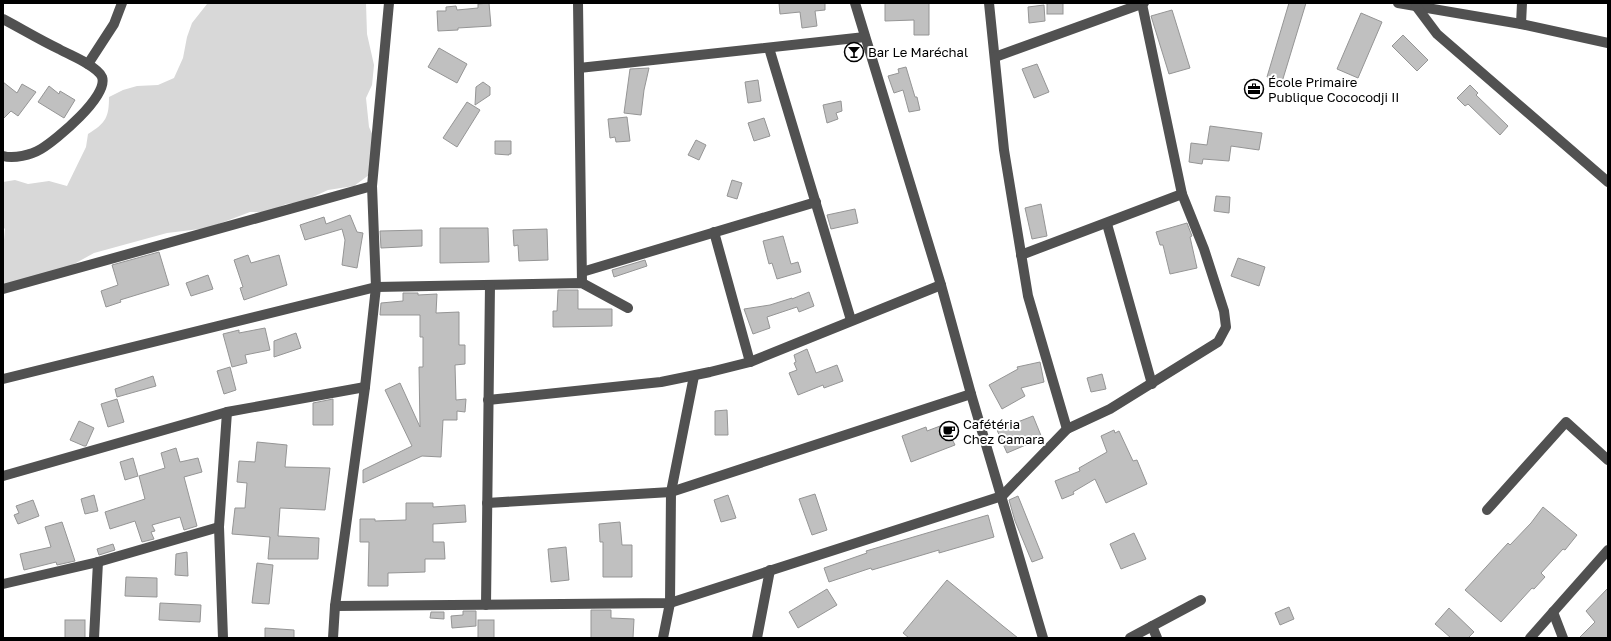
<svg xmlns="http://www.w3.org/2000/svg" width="1611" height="641" font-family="'Golos Text',sans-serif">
	<rect width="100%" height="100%" fill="#fff"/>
	<path fill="#d8d8d8" d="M209,3H366L367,34L374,65L372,85L366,98L369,127L375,140L373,172L354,186L328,190L302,202L286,204L268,212H250L208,228L167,233L94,253L65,269L3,286V251L5,229L3,227V182L15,180L28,184L49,181L67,186L86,147L88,134C106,123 109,117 109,97L123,90L137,86L158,85L174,78L183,58L187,37L192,23L207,4Z"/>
	<g fill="#c0c0c0" stroke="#959595">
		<polygon points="489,3 491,26 458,28 458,30 438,31 437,11 446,11 446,7 456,6 457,10 478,8 478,4"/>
		<polygon points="779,3 825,3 825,10 815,11 817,26 802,28 800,12 780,14"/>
		<polygon points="885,3 929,3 929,35 914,35 914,20 885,21"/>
		<rect x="1047" y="3" width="16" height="11"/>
		<polygon points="1289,3 1306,3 1282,82 1267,77"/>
		<polygon points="1044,5 1045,21 1029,23 1028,7"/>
		<polygon points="1172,10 1190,68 1169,74 1151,16"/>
		<polygon points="1361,13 1382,22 1358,78 1337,69"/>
		<polygon points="1403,35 1428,60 1417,71 1392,46"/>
		<polygon points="439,48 467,64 457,83 428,67"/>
		<polygon points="1037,64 1049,92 1034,98 1022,69"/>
		<polygon points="906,67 915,97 917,97 920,110 909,112 903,90 894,93 888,76 899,73 898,69"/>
		<polygon points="649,68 644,90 641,115 624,113 630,69"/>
		<polygon points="758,80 761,101 748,103 745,82"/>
		<polygon points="3,82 17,93 22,84 36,92 18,116 11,111 3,119"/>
		<polygon points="483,82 490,87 490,95 475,105 476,87"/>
		<polygon points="1470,85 1478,93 1476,95 1508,126 1500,135 1468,104 1465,106 1457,98"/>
		<polygon points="49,86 59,94 60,91 75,100 64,118 38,102"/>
		<polygon points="841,101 842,111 836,113 838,119 827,123 823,105"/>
		<polygon points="467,102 480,110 457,147 443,138"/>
		<polygon points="627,117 630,141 616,142 615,137 610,138 608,119"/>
		<polygon points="764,118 770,136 754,141 748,123"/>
		<polygon points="1210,126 1262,133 1259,150 1231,146 1229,161 1203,159 1202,164 1189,162 1191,143 1207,145"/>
		<polygon points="696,140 706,145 699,160 688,155"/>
		<polygon points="495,141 511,141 511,154 509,154 509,155 495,154"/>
		<polygon points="732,180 742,183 737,199 727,196"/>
		<polygon points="1216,196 1230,197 1229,213 1214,211"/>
		<polygon points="1041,204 1047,236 1032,239 1025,208"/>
		<polygon points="855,209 858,223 831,229 827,215"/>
		<polygon points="350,215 357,232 363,233 357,268 342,265 345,240 342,229 305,240 300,225 324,217 326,224"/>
		<polygon points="1187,223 1192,236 1190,237 1197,268 1170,274 1163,245 1160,245 1156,232"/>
		<polygon points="440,228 488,228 489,262 440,263"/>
		<polygon points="547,229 548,260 519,261 518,245 514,246 513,230"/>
		<polygon points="422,230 422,246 381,248 380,231"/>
		<polygon points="783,236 791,264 798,262 801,272 777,279 772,263 769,264 763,241"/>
		<polygon points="159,252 169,285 120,300 121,302 106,307 101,291 118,285 112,265"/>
		<polygon points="248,255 251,263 279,255 287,285 244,300 240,288 243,287 234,260"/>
		<polygon points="1238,258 1265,267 1259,286 1231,276"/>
		<polygon points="645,260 647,266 614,277 612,270"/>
		<polygon points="208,275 213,289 191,296 186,283"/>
		<polygon points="558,290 578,290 578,309 612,309 612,326 553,327 553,311 557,311"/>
		<polygon points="809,292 814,306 799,312 797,307 767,317 770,328 753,334 744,309 770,305 792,298 792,299"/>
		<polygon points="403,293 418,293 418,295 437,294 436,313 459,312 459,345 465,345 465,364 455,365 456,400 466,399 465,412 457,411 457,420 443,420 441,457 422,456 363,483 363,470 412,446 385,390 400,383 420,427 419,367 423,367 423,337 420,337 420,315 380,315 381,303 403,301"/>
		<polygon points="265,328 270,350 245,355 247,363 232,367 223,334 239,330 239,333"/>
		<polygon points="296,333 301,348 274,357 274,341"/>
		<polygon points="807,349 816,373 837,365 843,381 824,388 823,385 798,395 789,373 797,370 794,363 796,362 794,355"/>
		<polygon points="1040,362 1044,382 1021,388 1025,396 1002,409 989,385 1018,369 1017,367"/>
		<polygon points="230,367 236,390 224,394 217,371"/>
		<polygon points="1102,374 1106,389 1091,392 1087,378"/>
		<polygon points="153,376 156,386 117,397 115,389"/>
		<polygon points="117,399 124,422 108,427 101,404"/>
		<polygon points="333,399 333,425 313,425 313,403"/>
		<polygon points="727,410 728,435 715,435 715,411"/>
		<polygon points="1033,416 1042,438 1007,453 997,430"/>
		<polygon points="79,421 94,428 86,446 84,446 70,440"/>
		<polygon points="948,423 953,436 951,437 955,445 911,462 902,436 926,427 927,431"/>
		<polygon points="1114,430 1115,433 1119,431 1133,461 1137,460 1147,484 1106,503 1095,479 1073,492 1074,494 1062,499 1055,481 1080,471 1079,468 1107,452 1101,436"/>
		<polygon points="257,442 287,445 285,467 330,468 325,510 280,508 278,536 319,538 318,559 268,559 270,537 232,534 235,508 245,508 247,483 237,482 239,461 255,462"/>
		<polygon points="176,448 180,462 198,458 202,472 184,477 197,526 184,530 180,517 152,525 155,531 151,532 154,539 142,542 135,521 110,529 105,512 145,499 139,476 165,468 161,453"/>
		<polygon points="133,458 138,476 125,480 120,462"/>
		<polygon points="815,494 827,530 812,535 799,499"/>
		<polygon points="94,495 98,511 85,514 81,499"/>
		<polygon points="728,495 736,518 721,522 714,500"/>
		<polygon points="1018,496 1043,558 1032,562 1015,521 1009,500"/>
		<polygon points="33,500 39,516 18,524 14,515 19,513 16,506"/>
		<polygon points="406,503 433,503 433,507 465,505 466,522 433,524 433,542 444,542 445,559 425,559 425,572 388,573 388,586 368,586 369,542 360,542 360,519 375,519 375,521 406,520"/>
		<polygon points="1543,507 1577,535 1565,550 1563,549 1541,573 1545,577 1534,589 1532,588 1501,622 1465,590 1508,543 1510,545 1531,523"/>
		<polygon points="988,515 994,537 939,553 939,550 872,570 871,568 829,582 824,568 867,553 866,551"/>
		<polygon points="62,522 75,561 57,565 56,562 24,570 20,554 51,547 45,527"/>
		<polygon points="620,522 622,545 632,545 632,577 603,577 603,542 600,542 599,524"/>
		<polygon points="1134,533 1146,559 1121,569 1110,544"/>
		<polygon points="113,544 115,550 99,555 97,549"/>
		<polygon points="566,547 569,580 551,582 548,549"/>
		<polygon points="187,552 188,576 175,575 176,554"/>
		<polygon points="257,563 273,565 269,604 252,603"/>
		<polygon points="126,577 157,578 157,597 125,596"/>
		<polygon points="947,580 1003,626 1018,638 909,638 903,633"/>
		<polygon points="1608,588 1608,638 1579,638 1595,622 1586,611"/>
		<polygon points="827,589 837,605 798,628 789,612"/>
		<polygon points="160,603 201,605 200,622 159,620"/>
		<polygon points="1289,607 1294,619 1280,625 1275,613"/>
		<polygon points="1449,608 1474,632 1468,638 1451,638 1435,624"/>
		<polygon points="591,610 611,610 611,618 634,619 633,638 591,638"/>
		<polygon points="463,611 476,611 476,626 452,628 451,616 463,615"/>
		<polygon points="431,612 444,612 444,619 430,618"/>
		<rect x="65" y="620" width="20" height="18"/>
		<rect x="478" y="620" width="16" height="18"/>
		<polygon points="265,628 294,630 294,638 265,638"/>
	</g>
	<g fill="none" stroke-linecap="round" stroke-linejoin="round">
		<g stroke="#515151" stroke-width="10">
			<polyline points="578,3 582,283"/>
			<polyline points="855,3 941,285 971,394 1043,638"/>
			<polyline points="989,3 1004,150 1028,296 1067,429"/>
			<polyline points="1398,3 1521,24 1608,43"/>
			<polyline points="1416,6 1437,34 1608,182"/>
			<path d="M3,19C22,29 40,40 59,49C68,54 78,58 86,63C91,66 100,72 102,77C109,96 56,140 41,149C31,155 14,159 3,156"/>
			<polyline points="1521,24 1522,3"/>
			<polyline points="769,48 851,320"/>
			<polyline points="995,57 1144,3"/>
			<polyline points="88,64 114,24 122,3"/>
			<polyline points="579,68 865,37"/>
			<polyline points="1107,224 1152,384"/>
			<polyline points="714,232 750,362"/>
			<polyline points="1021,255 1182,194"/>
			<polyline points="582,272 816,202"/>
			<polyline points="3,289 372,186"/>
			<polyline points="3,379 376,287 582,283 628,308"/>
			<polyline points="488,400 661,382 710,372 750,362 941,285"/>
			<polyline points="3,476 227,412 365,387"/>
			<polyline points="487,503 671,492 971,394"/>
			<polyline points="1487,510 1566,422 1608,460"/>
			<polyline points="3,584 98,562 219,527"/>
			<polyline points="486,605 490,285"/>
			<polyline points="335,606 670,603 1002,496 1067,429 1110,409 1218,342 1226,327 1224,311 1204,249 1182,194 1142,4"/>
			<polyline points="1553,612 1563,638"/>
			<polyline points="1152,626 1157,638"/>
			<polyline points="94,638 98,562"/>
			<polyline points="223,638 219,527 227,412"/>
			<polyline points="333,638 335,606 365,387 376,287 372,186 389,3"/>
			<polyline points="663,638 670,603 671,492 694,376"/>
			<polyline points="757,638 770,570"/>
			<polyline points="1130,638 1201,600"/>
			<polyline points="1530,638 1608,550"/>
		</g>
	</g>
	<defs>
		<symbol id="bar-ring" viewBox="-11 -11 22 22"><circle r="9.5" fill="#fff" stroke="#000" stroke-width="1.5"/><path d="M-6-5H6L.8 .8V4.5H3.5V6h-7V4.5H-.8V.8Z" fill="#000"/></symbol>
		<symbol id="office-ring" viewBox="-11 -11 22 22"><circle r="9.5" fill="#fff" stroke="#000" stroke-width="1.5"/><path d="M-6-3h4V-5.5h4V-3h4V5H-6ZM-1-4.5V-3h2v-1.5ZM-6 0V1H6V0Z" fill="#000"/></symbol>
		<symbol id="cafe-ring" viewBox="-11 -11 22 22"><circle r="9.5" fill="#fff" stroke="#000" stroke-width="1.5"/><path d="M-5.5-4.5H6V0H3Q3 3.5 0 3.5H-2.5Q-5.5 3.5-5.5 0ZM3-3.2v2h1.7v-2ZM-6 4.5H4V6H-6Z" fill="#000"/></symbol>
	</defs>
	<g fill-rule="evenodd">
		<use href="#bar-ring" x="843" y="41" width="22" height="22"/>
		<use href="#office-ring" x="1243" y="78" width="22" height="22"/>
		<use href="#cafe-ring" x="938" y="420" width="22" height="22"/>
	</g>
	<g text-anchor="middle" stroke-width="4" stroke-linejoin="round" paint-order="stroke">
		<g font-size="13" fill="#000" stroke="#fff" text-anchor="start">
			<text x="868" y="57">Bar Le Maréchal</text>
			<text x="1268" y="87">École Primaire<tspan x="1268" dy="15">Publique Cococodji II</tspan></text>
			<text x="963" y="429">Cafétéria<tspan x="963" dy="15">Chez Camara</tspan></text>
		</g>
	</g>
	<rect width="1611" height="641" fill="none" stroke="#000000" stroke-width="8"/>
</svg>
